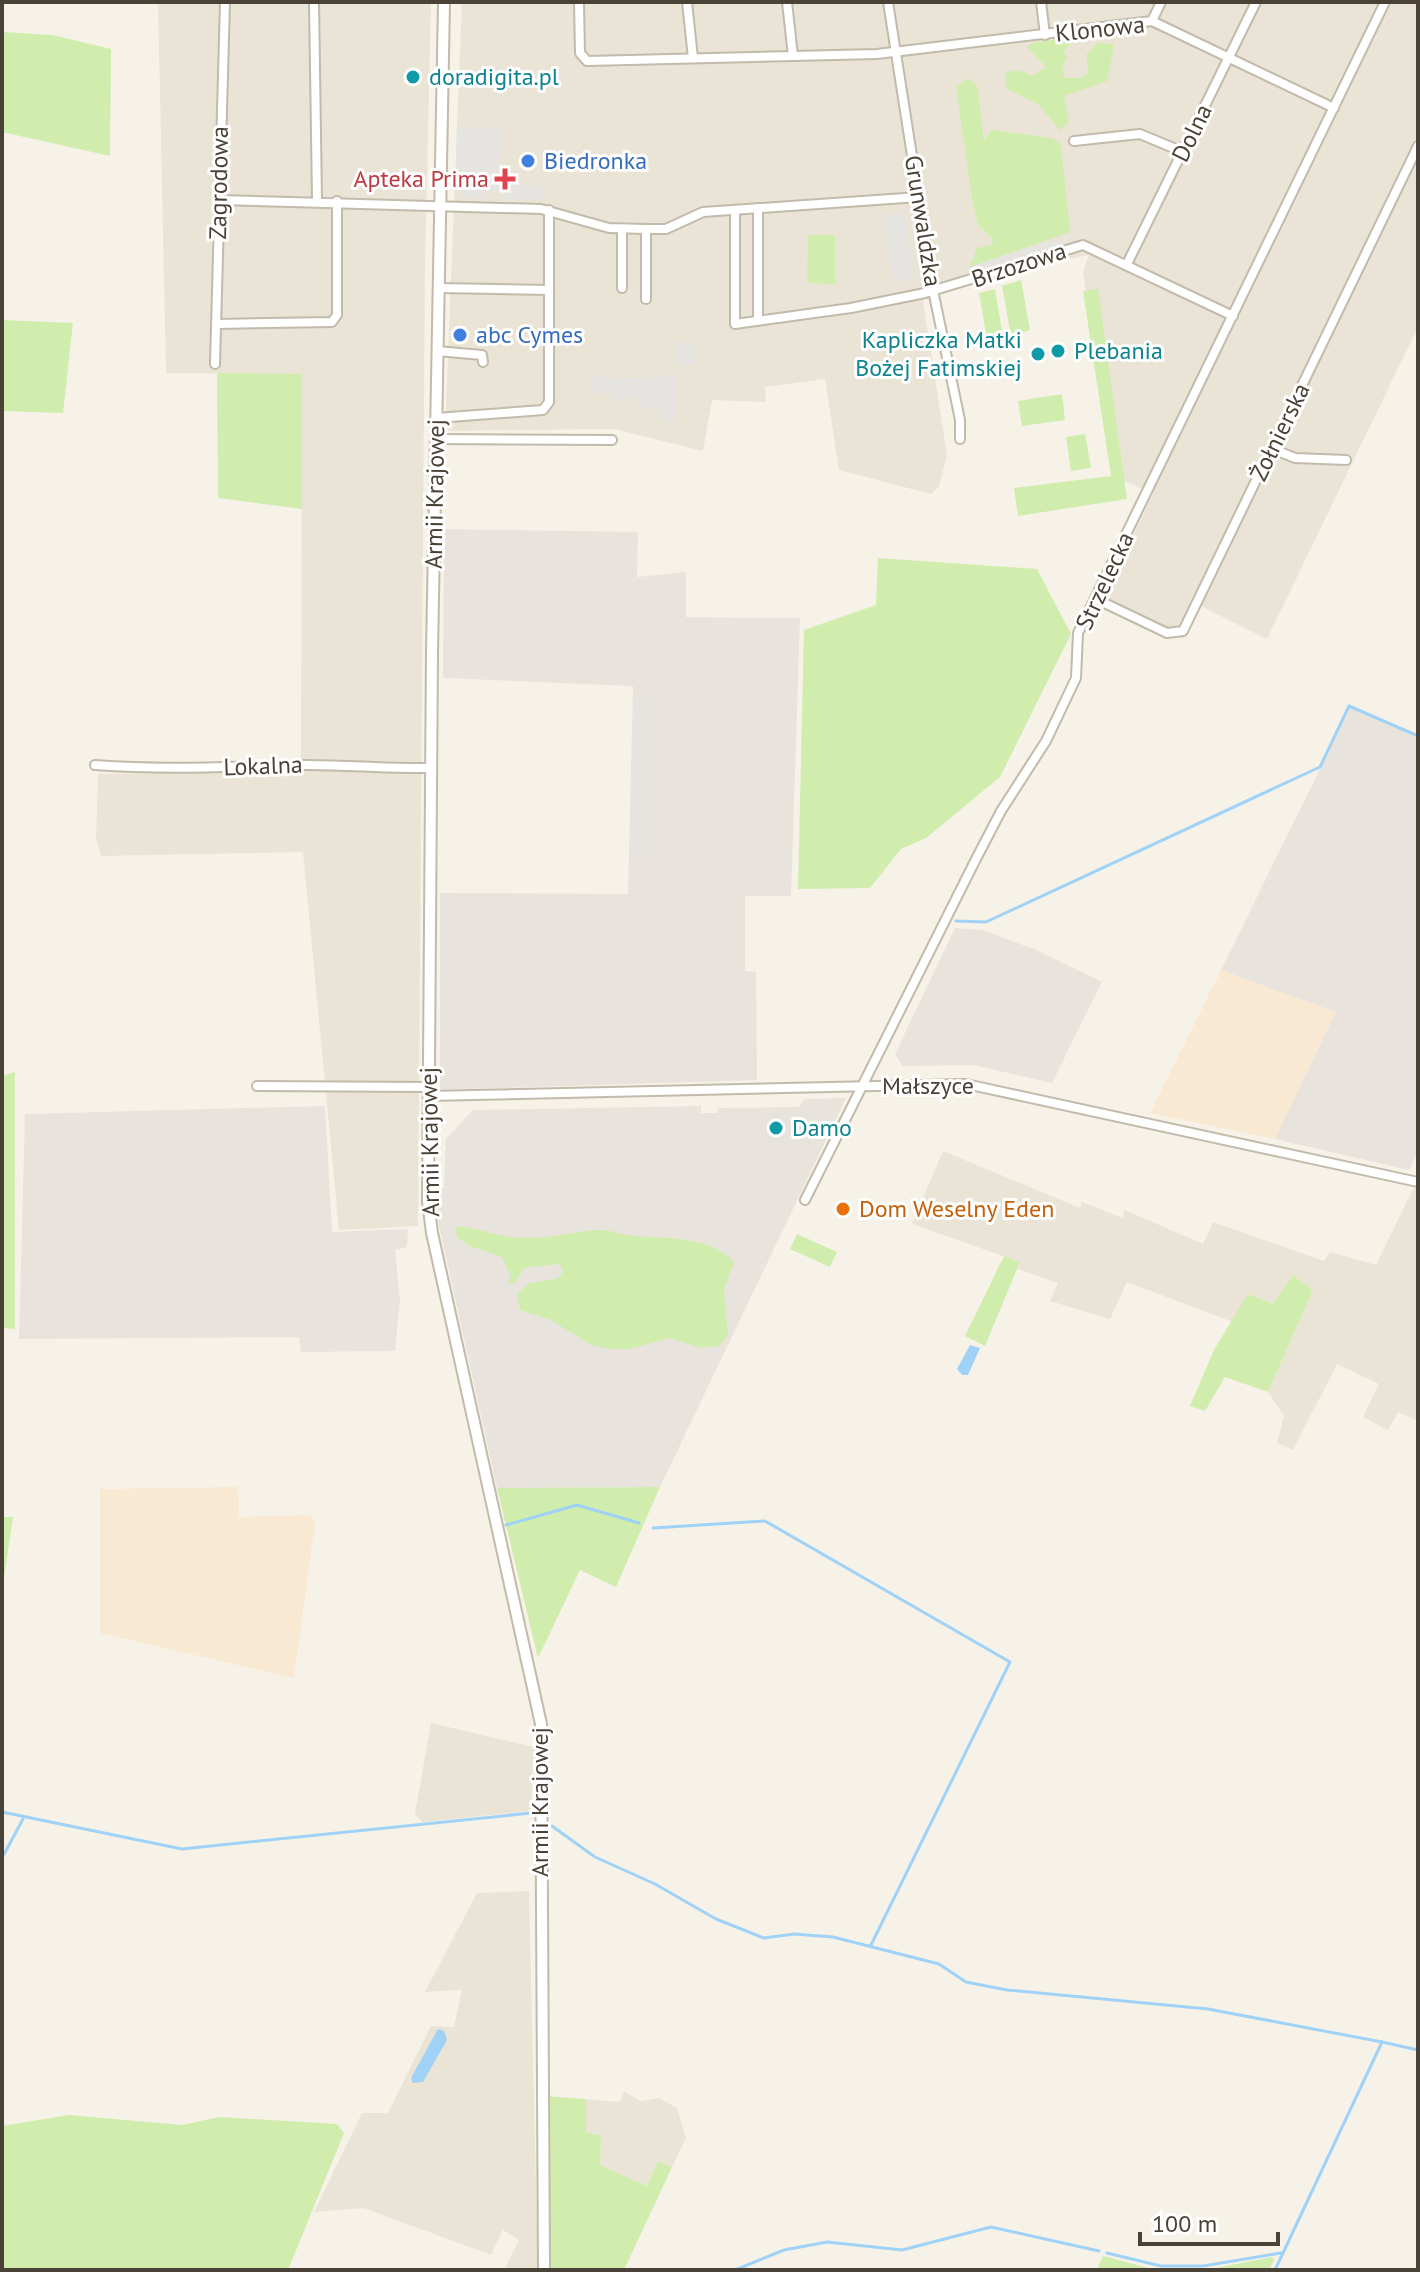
<svg xmlns="http://www.w3.org/2000/svg" width="1420" height="2272" font-family="'PT Sans',sans-serif">
	<rect width="100%" height="100%" fill="#f6f2e8"/>
	<g fill="#eae4d6">
		<polygon points="158,2 431,2 425,264 418,1226 339,1230 303,852 101,856 96,839 98,774 301,771 302,374 166,373"/>
		<polygon points="462,2 1418,2 1418,327 1267,639 1199,605 1182,639 1102,597 1153,494 1114,476 1083,272 1089,255 921,288 947,455 939,487 931,494 839,470 825,379 765,387 766,402 712,400 703,451 614,429 445,431"/>
		<polygon points="943,1151 1080,1208 1082,1202 1122,1218 1125,1210 1203,1244 1213,1222 1324,1261 1330,1252 1376,1265 1414,1187 1418,1188 1418,1421 1398,1412 1388,1430 1363,1417 1379,1384 1337,1364 1293,1450 1277,1443 1284,1416 1268,1392 1313,1290 1293,1275 1273,1304 1248,1294 1233,1322 1127,1282 1110,1319 1050,1301 1058,1283 1018,1269 1020,1262 912,1224"/>
		<polygon points="431,1723 534,1747 531,1811 422,1822 415,1814"/>
		<polygon points="529,1891 538,2270 504,2270 519,2240 503,2230 491,2255 364,2208 314,2212 362,2113 388,2113 431,2026 454,2027 462,1990 425,1992 477,1893"/>
		<polygon points="624,2092 641,2101 659,2098 677,2108 686,2138 672,2167 658,2162 647,2186 600,2165 601,2136 586,2132 586,2099 619,2102"/>
	</g>
	<g fill="#f9e9d2">
		<polygon points="1221,970 1337,1012 1275,1139 1150,1113"/>
		<polygon points="238,1487 239,1517 310,1515 315,1522 294,1678 100,1633 100,1489"/>
	</g>
	<g fill="#e8e3dd">
		<polygon points="444,529 638,532 637,577 686,572 686,617 800,618 791,896 745,896 745,971 756,972 757,1080 440,1090 440,893 628,894 633,686 443,678"/>
		<polygon points="1350,708 1418,738 1418,1152 1409,1170 1275,1139 1336,1012 1221,970"/>
		<polygon points="955,928 982,930 1034,949 1102,982 1052,1083 974,1065 903,1066 895,1054"/>
		<polygon points="846,1098 660,1487 497,1488 438,1221 437,1189 444,1188 446,1139 473,1110 701,1106 701,1113 718,1113 718,1108 799,1107 804,1099"/>
		<polygon points="325,1106 332,1232 408,1229 407,1247 395,1250 400,1300 395,1351 301,1352 299,1337 19,1339 25,1114"/>
	</g>
	<g fill="#d0edad">
		<polygon points="2,32 53,35 111,49 110,156 2,132"/>
		<path d="M1067,38L1074,41L1064,51L1067,58L1063,66L1064,78H1079L1089,73L1086,55L1097,43L1113,44C1114,55 1109,69 1107,81L1064,96L1069,121L1061,131L1039,105L1007,89L1005,74C1015,68 1022,70 1031,76L1046,67L1027,47L1036,42Z"/>
		<polygon points="969,78 977,86 984,140 992,130 1052,138 1061,144 1070,232 970,267 977,248 991,245 994,240 978,225 973,205 956,87"/>
		<polygon points="808,235 835,235 835,284 807,283"/>
		<polygon points="1021,280 1030,330 1011,336 1002,286"/>
		<polygon points="995,289 1003,337 987,340 979,293"/>
		<polygon points="1098,289 1127,499 1018,516 1014,488 1111,476 1083,291"/>
		<polygon points="2,320 73,323 63,413 2,411"/>
		<polygon points="217,373 302,374 302,509 218,498"/>
		<polygon points="1062,394 1065,420 1022,426 1018,401"/>
		<polygon points="1085,434 1091,468 1071,471 1066,437"/>
		<polygon points="878,558 1037,569 1071,634 1000,777 926,838 901,849 870,888 798,889 804,630 876,605"/>
		<polygon points="15,1072 15,1329 2,1328 2,1076"/>
		<path d="M456,1226C476,1227 492,1235 511,1237C541,1241 569,1232 598,1230C609,1229 623,1235 634,1236C667,1239 709,1235 734,1262L724,1290L728,1336L719,1346L701,1348L669,1338L630,1349H611L591,1345L551,1320L520,1310L517,1294L529,1283L557,1279L563,1272L560,1264L524,1268L515,1283L508,1285L511,1277L502,1257L469,1246L457,1237Z"/>
		<polygon points="797,1234 837,1252 830,1267 790,1249"/>
		<polygon points="1004,1256 1020,1262 985,1346 965,1336"/>
		<polygon points="1293,1275 1313,1290 1268,1392 1225,1377 1205,1411 1190,1406 1214,1350 1248,1294 1273,1304"/>
		<polygon points="660,1487 616,1587 580,1570 538,1658 497,1488"/>
		<polygon points="2,1517 13,1517 2,1592"/>
		<polygon points="545,2096 586,2099 586,2132 601,2136 600,2165 647,2186 658,2161 672,2167 624,2270 551,2270"/>
		<polygon points="69,2115 182,2125 219,2117 337,2124 344,2133 288,2270 2,2270 2,2126"/>
		<polygon points="1103,2256 1156,2270 1097,2270"/>
		<polygon points="1272,2257 1274,2260 1269,2270 1205,2270"/>
	</g>
	<g fill="#e6e4e0">
		<polygon points="457,128 501,129 499,184 543,186 543,200 504,199 502,192 486,191 484,198 462,197 461,191 455,190"/>
		<polygon points="905,213 914,279 893,281 884,215"/>
		<polygon points="1058,238 1060,245 973,274 970,267"/>
		<polygon points="676,342 696,343 696,365 675,365"/>
		<polygon points="592,376 606,376 607,379 675,376 675,421 660,421 660,411 640,407 640,397 613,400 612,393 592,393"/>
		<polygon points="635,697 648,697 645,857 631,857"/>
	</g>
	<g fill="#a0d2f7">
		<polygon points="970,1345 980,1348 968,1375 962,1375 957,1369"/>
		<polygon points="438,2029 444,2031 447,2040 423,2082 413,2083 411,2078"/>
	</g>
	<g fill="none" stroke-linecap="round" stroke-linejoin="round">
		<g stroke="#a0d2f7" stroke-width="3">
			<polyline points="956,921 986,922 1320,767 1349,706 1418,736"/>
			<polyline points="506,1525 577,1505 639,1523"/>
			<polyline points="653,1528 765,1521 1010,1662 871,1945"/>
			<polyline points="2,1812 182,1849 531,1813"/>
			<polyline points="552,1826 595,1857 655,1884 716,1919 764,1938 794,1934 833,1937 939,1964 966,1982 1007,1990 1208,2009 1382,2042 1275,2270"/>
			<polyline points="2,1858 23,1819"/>
			<polyline points="1382,2042 1418,2050"/>
			<polyline points="1107,2253 1161,2266 1203,2266 1281,2253"/>
			<polyline points="735,2270 784,2250 827,2242 902,2250 991,2227 1099,2251"/>
		</g>
		<defs>
			<g id="minor">
				<polyline points="314,2 317,200"/>
				<polyline points="579,2 580,53 587,61 877,54 1152,21 1334,108"/>
				<polyline points="687,2 693,58"/>
				<polyline points="787,2 793,56"/>
				<polyline points="888,2 933,290 960,420 960,439"/>
				<polyline points="1041,2 1045,35"/>
				<polyline points="1152,21 1161,2"/>
				<polyline points="1074,141 1140,134 1183,152"/>
				<polyline points="218,200 541,209 609,228 646,229 666,229 703,212 919,197"/>
				<polyline points="735,210 735,324 851,308 925,293 1083,245 1233,316"/>
				<polyline points="622,229 622,288"/>
				<polyline points="1127,264 1256,2"/>
				<polyline points="438,288 549,290"/>
				<polyline points="646,299 646,229"/>
				<polyline points="758,320 758,208"/>
				<polyline points="217,324 332,322 337,315 337,201"/>
				<polyline points="437,351 482,355 483,362"/>
				<polyline points="215,364 225,2"/>
				<polyline points="436,418 543,410 549,402 549,210"/>
				<polyline points="436,439 612,440"/>
				<polyline points="1273,449 1295,458 1346,460"/>
				<polyline points="1096,599 1167,633 1183,631 1418,146"/>
				<path d="M95,765C162,770 229,767 297,765C341,764 386,769 431,768"/>
				<polyline points="257,1086 428,1087"/>
				<polyline points="428,1096 966,1084 1418,1182"/>
				<polyline points="805,1200 976,859 1001,811 1046,741 1076,678 1078,633 1385,2"/>
			</g>
			<polyline id="tertiary" points="444,2 432,652 428,1201 432,1233 541,1724 544,2270"/>
		</defs>
		<use href="#minor" stroke="#c2baaa" stroke-width="12"/>
		<use href="#tertiary" stroke="#c2baaa" stroke-width="14"/>
		<use href="#minor" stroke="#fff" stroke-width="8"/>
		<use href="#tertiary" stroke="#fff" stroke-width="10"/>
	</g>
	<g fill="#0f9aa8" stroke="#fff" stroke-width="3">
		<circle cx="413" cy="77" r="8"/>
		<circle cx="1058" cy="351" r="8"/>
		<circle cx="1038" cy="354" r="8"/>
		<circle cx="776" cy="1128" r="8"/>
	</g>
	<g fill="#3f7fe0" stroke="#fff" stroke-width="3">
		<circle cx="528" cy="161" r="8"/>
		<circle cx="460" cy="335" r="8"/>
	</g>
	<path fill="#e0444e" stroke="#fff" stroke-width="3" d="M501 167h8v8h8v8h-8v8h-8v-8h-8v-8h8z"/>
	<circle fill="#e8710a" stroke="#fff" stroke-width="3" cx="843" cy="1209" r="8"/>
	<g text-anchor="middle" stroke-width="6" stroke-linejoin="round" paint-order="stroke">
		<g font-size="24" fill="#4a4236" stroke="#fff">
			<text transform="translate(1100 29) rotate(-6)" y="8">Klonowa</text>
			<text transform="translate(1192 133) rotate(-64)" y="8">Dolna</text>
			<text transform="translate(219 183) rotate(-89)" y="8">Zagrodowa</text>
			<text transform="translate(923 221) rotate(81)" y="8">Grunwaldzka</text>
			<text transform="translate(1019 265) rotate(-18)" y="8">Brzozowa</text>
			<text transform="translate(1280 432) rotate(-64)" y="8">Żołnierska</text>
			<text transform="translate(435 494) rotate(-89)" y="8">Armii Krajowej</text>
			<text transform="translate(1105 581) rotate(-65)" y="8">Strzelecka</text>
			<text transform="translate(263 766) rotate(-2)" y="8">Lokalna</text>
			<text x="928" y="1094">Małszyce</text>
			<text transform="translate(430 1142) rotate(-91)" y="8">Armii Krajowej</text>
			<text transform="translate(540 1802) rotate(-90)" y="8">Armii Krajowej</text>
		</g>
		<g font-size="24" fill="#0d838f" stroke="#fff" text-anchor="start">
			<text x="429" y="85">doradigita.pl</text>
			<text x="1022" y="348" text-anchor="end">Kapliczka Matki<tspan x="1022" dy="28">Bożej Fatimskiej</tspan></text>
			<text x="1074" y="359">Plebania</text>
			<text x="792" y="1136">Damo</text>
		</g>
		<g font-size="24" fill="#366cbe" stroke="#fff" text-anchor="start">
			<text x="544" y="169">Biedronka</text>
			<text x="476" y="343">abc Cymes</text>
		</g>
		<g font-size="24" fill="#be3a42" stroke="#fff" text-anchor="end">
			<text x="489" y="187">Apteka Prima</text>
		</g>
		<g font-size="24" fill="#c56008" stroke="#fff" text-anchor="start">
			<text x="859" y="1217">Dom Weselny Eden</text>
		</g>
	</g>
	<rect width="1420" height="2272" fill="none" stroke="#4a4236" stroke-width="8"/>
	<path d="M1140 2232v12h138v-12" fill="none" stroke="#4a4236" stroke-width="4"/>
	<text x="1152" y="2232" font-size="24" fill="#4a4236" stroke="#ffffff" stroke-width="6" paint-order="stroke">100 m</text>
</svg>
